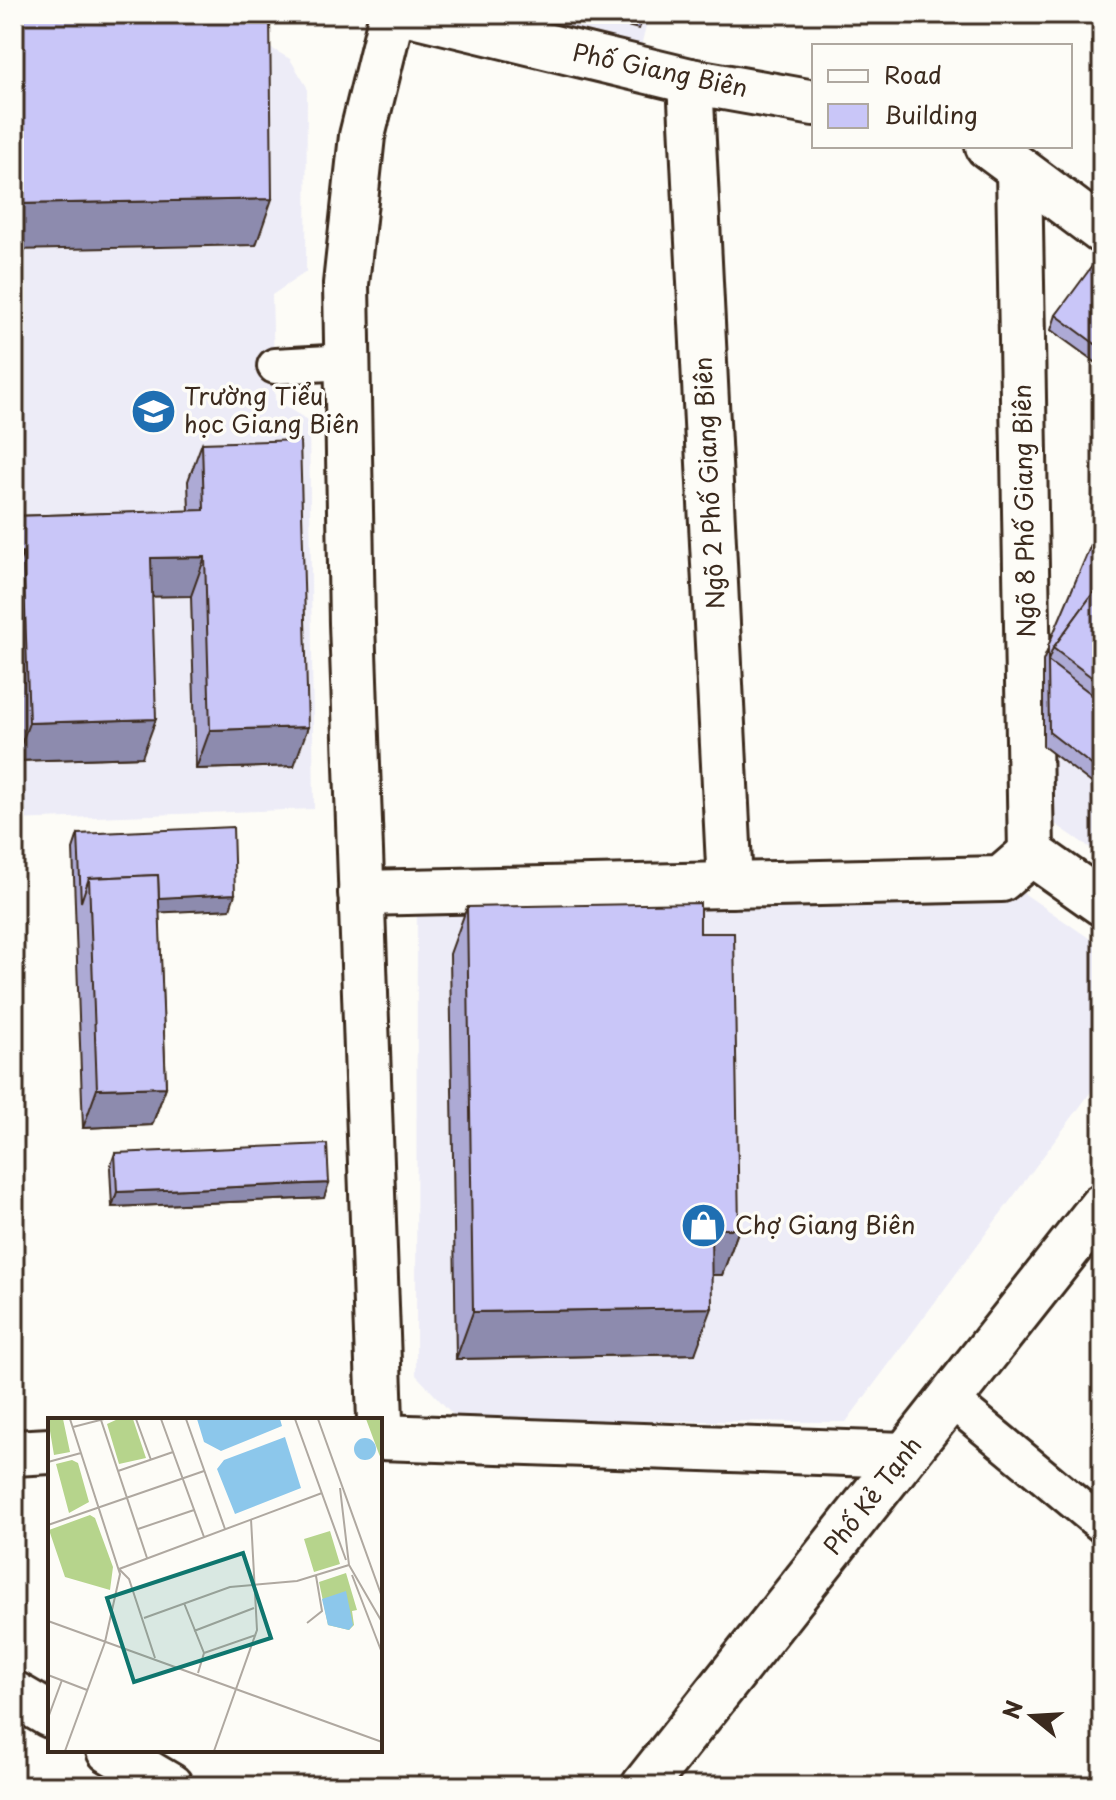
<svg xmlns="http://www.w3.org/2000/svg" width="1116" height="1800" font-family="'Playpen Sans',sans-serif">
	<rect width="100%" height="100%" fill="#fdfcf7"/>
	<filter id="ink" filterUnits="userSpaceOnUse"><feTurbulence type="fractalNoise" baseFrequency=".0125" numOctaves="2"/><feDisplacementMap in="SourceGraphic" scale="16" xChannelSelector="R" yChannelSelector="G"/><feConvolveMatrix kernelMatrix="1 2 1 2 8 2 1 2 1" color-interpolation-filters="sRGB"/></filter>
	<g filter="url(#ink)">
		<g fill="#edecf7">
			<polygon points="14,14 219,18 290,59 307,87 306,272 272,295 275,400 309,421 314,809 14,820"/>
			<polygon points="484,14 649,14 639,54"/>
			<polygon points="1102,522 1102,856 1042,815 1043,746"/>
			<polygon points="997,875 1102,947 1102,1077 846,1422 458,1420 416,1375 417,895"/>
		</g>
		<g fill="none" stroke-linecap="round" stroke-linejoin="round">
			<defs>
				<g id="lane">
					<polyline points="275,366 347,362"/>
					<polyline points="950,1399 1102,1525"/>
				</g>
				<g id="street">
					<polyline points="690,81 730,885"/>
					<polyline points="1019,169 1031,853"/>
					<polyline points="1031,853 1102,903"/>
					<polyline points="361,893 1001,879 1031,853"/>
					<polyline points="380,1420 352,623 346,284 362,136 392,14"/>
					<polyline points="380,1437 905,1455"/>
					<polyline points="14,1453 50,1451"/>
				</g>
				<g id="secondary">
					<polyline points="413,14 690,81 814,103"/>
					<polyline points="988,146 1102,231"/>
					<polyline points="14,1694 50,1715"/>
					<polyline points="109,1750 170,1786"/>
					<polyline points="644,1786 1102,1206"/>
				</g>
			</defs>
			<use href="#lane" stroke="#3b2a1e" stroke-width="40"/>
			<use href="#street" stroke="#3b2a1e" stroke-width="50"/>
			<use href="#secondary" stroke="#3b2a1e" stroke-width="50"/>
			<use href="#lane" stroke="#fdfcf7" stroke-width="34"/>
			<use href="#street" stroke="#fdfcf7" stroke-width="44"/>
			<use href="#secondary" stroke="#fdfcf7" stroke-width="44"/>
		</g>
		<g fill="#adaad5" stroke="#3b2a1e" stroke-width="2">
			<polygon points="580,14 644,14 639,29"/>
			<polygon points="1102,260 1102,367 1051,330 1056,315"/>
			<polygon points="202,443 294,766 196,769 191,596 152,596 142,757 15,761 14,516 189,511 188,481"/>
			<polygon points="1102,519 1102,791 1043,746 1043,661"/>
			<polygon points="78,834 230,909 159,912 166,1087 152,1125 83,1128 73,849"/>
			<polygon points="467,907 700,933 739,1229 722,1275 712,1275 695,1354 456,1359 450,954"/>
			<polygon points="115,1153 324,1198 112,1207 110,1168"/>
		</g>
		<g fill="#8d8bae" stroke="#3b2a1e" stroke-width="2">
			<polygon points="272,199 256,245 14,250 14,204"/>
			<polygon points="23,552 14,578 14,553"/>
			<polygon points="205,557 191,596 137,597 151,558"/>
			<polygon points="156,719 142,757 15,761 29,723"/>
			<polygon points="308,727 294,766 196,769 210,730"/>
			<polygon points="235,894 230,909 91,916 90,901"/>
			<polygon points="166,1087 152,1125 83,1128 97,1089"/>
			<polygon points="329,1183 324,1198 112,1207 117,1192"/>
			<polygon points="711,1229 739,1229 722,1275 694,1275"/>
			<polygon points="712,1308 695,1354 456,1359 473,1312"/>
		</g>
		<g fill="#c9c6f8" stroke="#3b2a1e" stroke-width="2">
			<polygon points="14,14 270,14 272,199 14,204"/>
			<polygon points="1098,258 1102,260 1102,349 1056,315"/>
			<polygon points="300,440 308,727 210,730 205,557 151,558 156,719 29,723 23,552 14,553 14,516 204,510 202,443"/>
			<polygon points="1102,519 1102,581 1053,648 1048,661 1048,646"/>
			<polygon points="1102,581 1102,685 1053,648"/>
			<polygon points="1048,661 1102,702 1102,773 1049,732"/>
			<polygon points="233,827 235,894 159,898 158,875 89,878 81,902 78,834"/>
			<polygon points="158,875 166,1087 97,1089 89,878"/>
			<polygon points="700,903 700,933 734,933 739,1229 711,1229 712,1308 473,1312 467,907"/>
			<polygon points="327,1144 329,1183 117,1192 115,1153"/>
		</g>
	</g>
	<defs>
		<symbol id="school-disc" viewBox="-11 -11 22 22"><circle r="9.5" fill="#1f6fb2" stroke="#fdfcf7"/><path d="M0-5L7-2L0 1L-7-2ZM-4 1L0 2.5L4 1V4Q0 6-4 4Z" fill="#fff"/></symbol>
		<symbol id="shop-disc" viewBox="-11 -11 22 22"><circle r="9.5" fill="#1f6fb2" stroke="#fdfcf7"/><path d="M-5-2.5h2.3a2.7 3.5 0 0 1 5.4 0H5L5.5 6h-11ZM-1.5-2.5h3a1.5 2.3 0 0 0-3 0Z" fill="#fff"/></symbol>
	</defs>
	<g fill-rule="evenodd">
		<use href="#school-disc" x="128" y="386" width="51" height="51"/>
		<use href="#shop-disc" x="678" y="1200" width="51" height="51"/>
	</g>
	<g text-anchor="middle" stroke-width="7" stroke-linejoin="round" paint-order="stroke">
		<g font-size="24" fill="#3b2a1e" stroke="#fdfcf7">
			<text transform="translate(660 71) rotate(12)" y="8">Phố Giang Biên</text>
			<text transform="translate(710 483) rotate(-93)" y="8">Ngõ 2 Phố Giang Biên</text>
			<text transform="translate(1025 511) rotate(-91)" y="8">Ngõ 8 Phố Giang Biên</text>
			<text transform="translate(873 1496) rotate(-52)" y="8">Phố Kẻ Tạnh</text>
		</g>
		<g font-size="24" fill="#3b2a1e" stroke="#fdfcf7" text-anchor="start">
			<text x="184" y="405">Trường Tiểu<tspan x="184" dy="28">học Giang Biên</tspan></text>
			<text x="735" y="1234">Chợ Giang Biên</text>
		</g>
	</g>
	<g transform="translate(48 1418)">
		<rect width="334" height="334" fill="#fdfcf7"/>
		<path d="M0,1H15L22,34L6,37ZM70,1H85L98,40L71,46L59,6ZM318,1H334V43L331,36ZM24,42L30,45L41,84L21,95L8,46ZM42,97L47,100L65,149L62,172L17,159L1,112ZM282,113L292,146L266,154L256,121ZM298,155L309,192L304,193L306,207L301,212L280,207L271,164Z" fill="#b6d48c"/>
		<path d="M149,1H232L234,8L173,33L156,24ZM237,19L253,70L187,96L169,51L176,42ZM306 31a11 11 0 1 1 22 0a11 11 0 1 1-22 0ZM298,173L305,207L301,212L280,207L274,181Z" fill="#8cc7eb"/>
		<path fill="none" stroke="#afa8a0" stroke-width="2" d="M88,1L103,42M113,1L156,119M138,1L177,111M247,1L298,142M270,1L334,179M53,2L99,140M25,9L56,1M0,44L33,35M70,53L125,34M292,70L301,147L334,204M0,107L156,53M90,111L146,92M71,151L274,75M71,151L81,161L107,240M304,157L334,235M136,185L156,235L150,255M96,200L182,169L249,163L301,147M0,203L334,324M259,205L274,193L268,158M146,213L206,190M156,235L208,217M0,257L39,272M0,300L14,262M17,333L57,224L72,156L22,1M166,333L209,212L203,101"/>
		<path fill="#0f766e" fill-opacity="0.15" stroke="#0f766e" stroke-width="4" d="M195,135L223,220L86,264L59,180Z"/>
		<rect width="334" height="334" fill="none" stroke="#3b2a1e" stroke-width="4"/>
	</g>
	<rect width="1116" height="1800" fill="none" stroke="#fdfcf7" stroke-width="48"/>
	<rect x="24" y="24" width="1068" height="1752" fill="none" stroke="#3b2a1e" stroke-width="3" filter="url(#ink)"/>
	<rect x="812" y="44" width="260" height="104" fill="#fdfcf7" stroke="#afa8a0" stroke-width="2"/>
	<rect x="828" y="70" width="40" height="12" fill="#fdfcf7" stroke="#afa8a0" stroke-width="2"/>
	<text x="884" y="84" font-size="24" fill="#3b2a1e">Road</text>
	<rect x="828" y="104" width="40" height="24" fill="#c9c6f8" stroke="#afa8a0" stroke-width="2"/>
	<text x="884" y="124" font-size="24" fill="#3b2a1e">Building</text>
	<g transform="translate(1032 1716) rotate(288)" stroke="#fdfcf7" stroke-width="6" paint-order="stroke">
	<path d="M0-6L14 30L0 20L-14 30Z" fill="#3b2a1e"/>
	<text y="-12" font-size="22" font-weight="bold" text-anchor="middle" fill="#3b2a1e">N</text>
	</g>
</svg>
